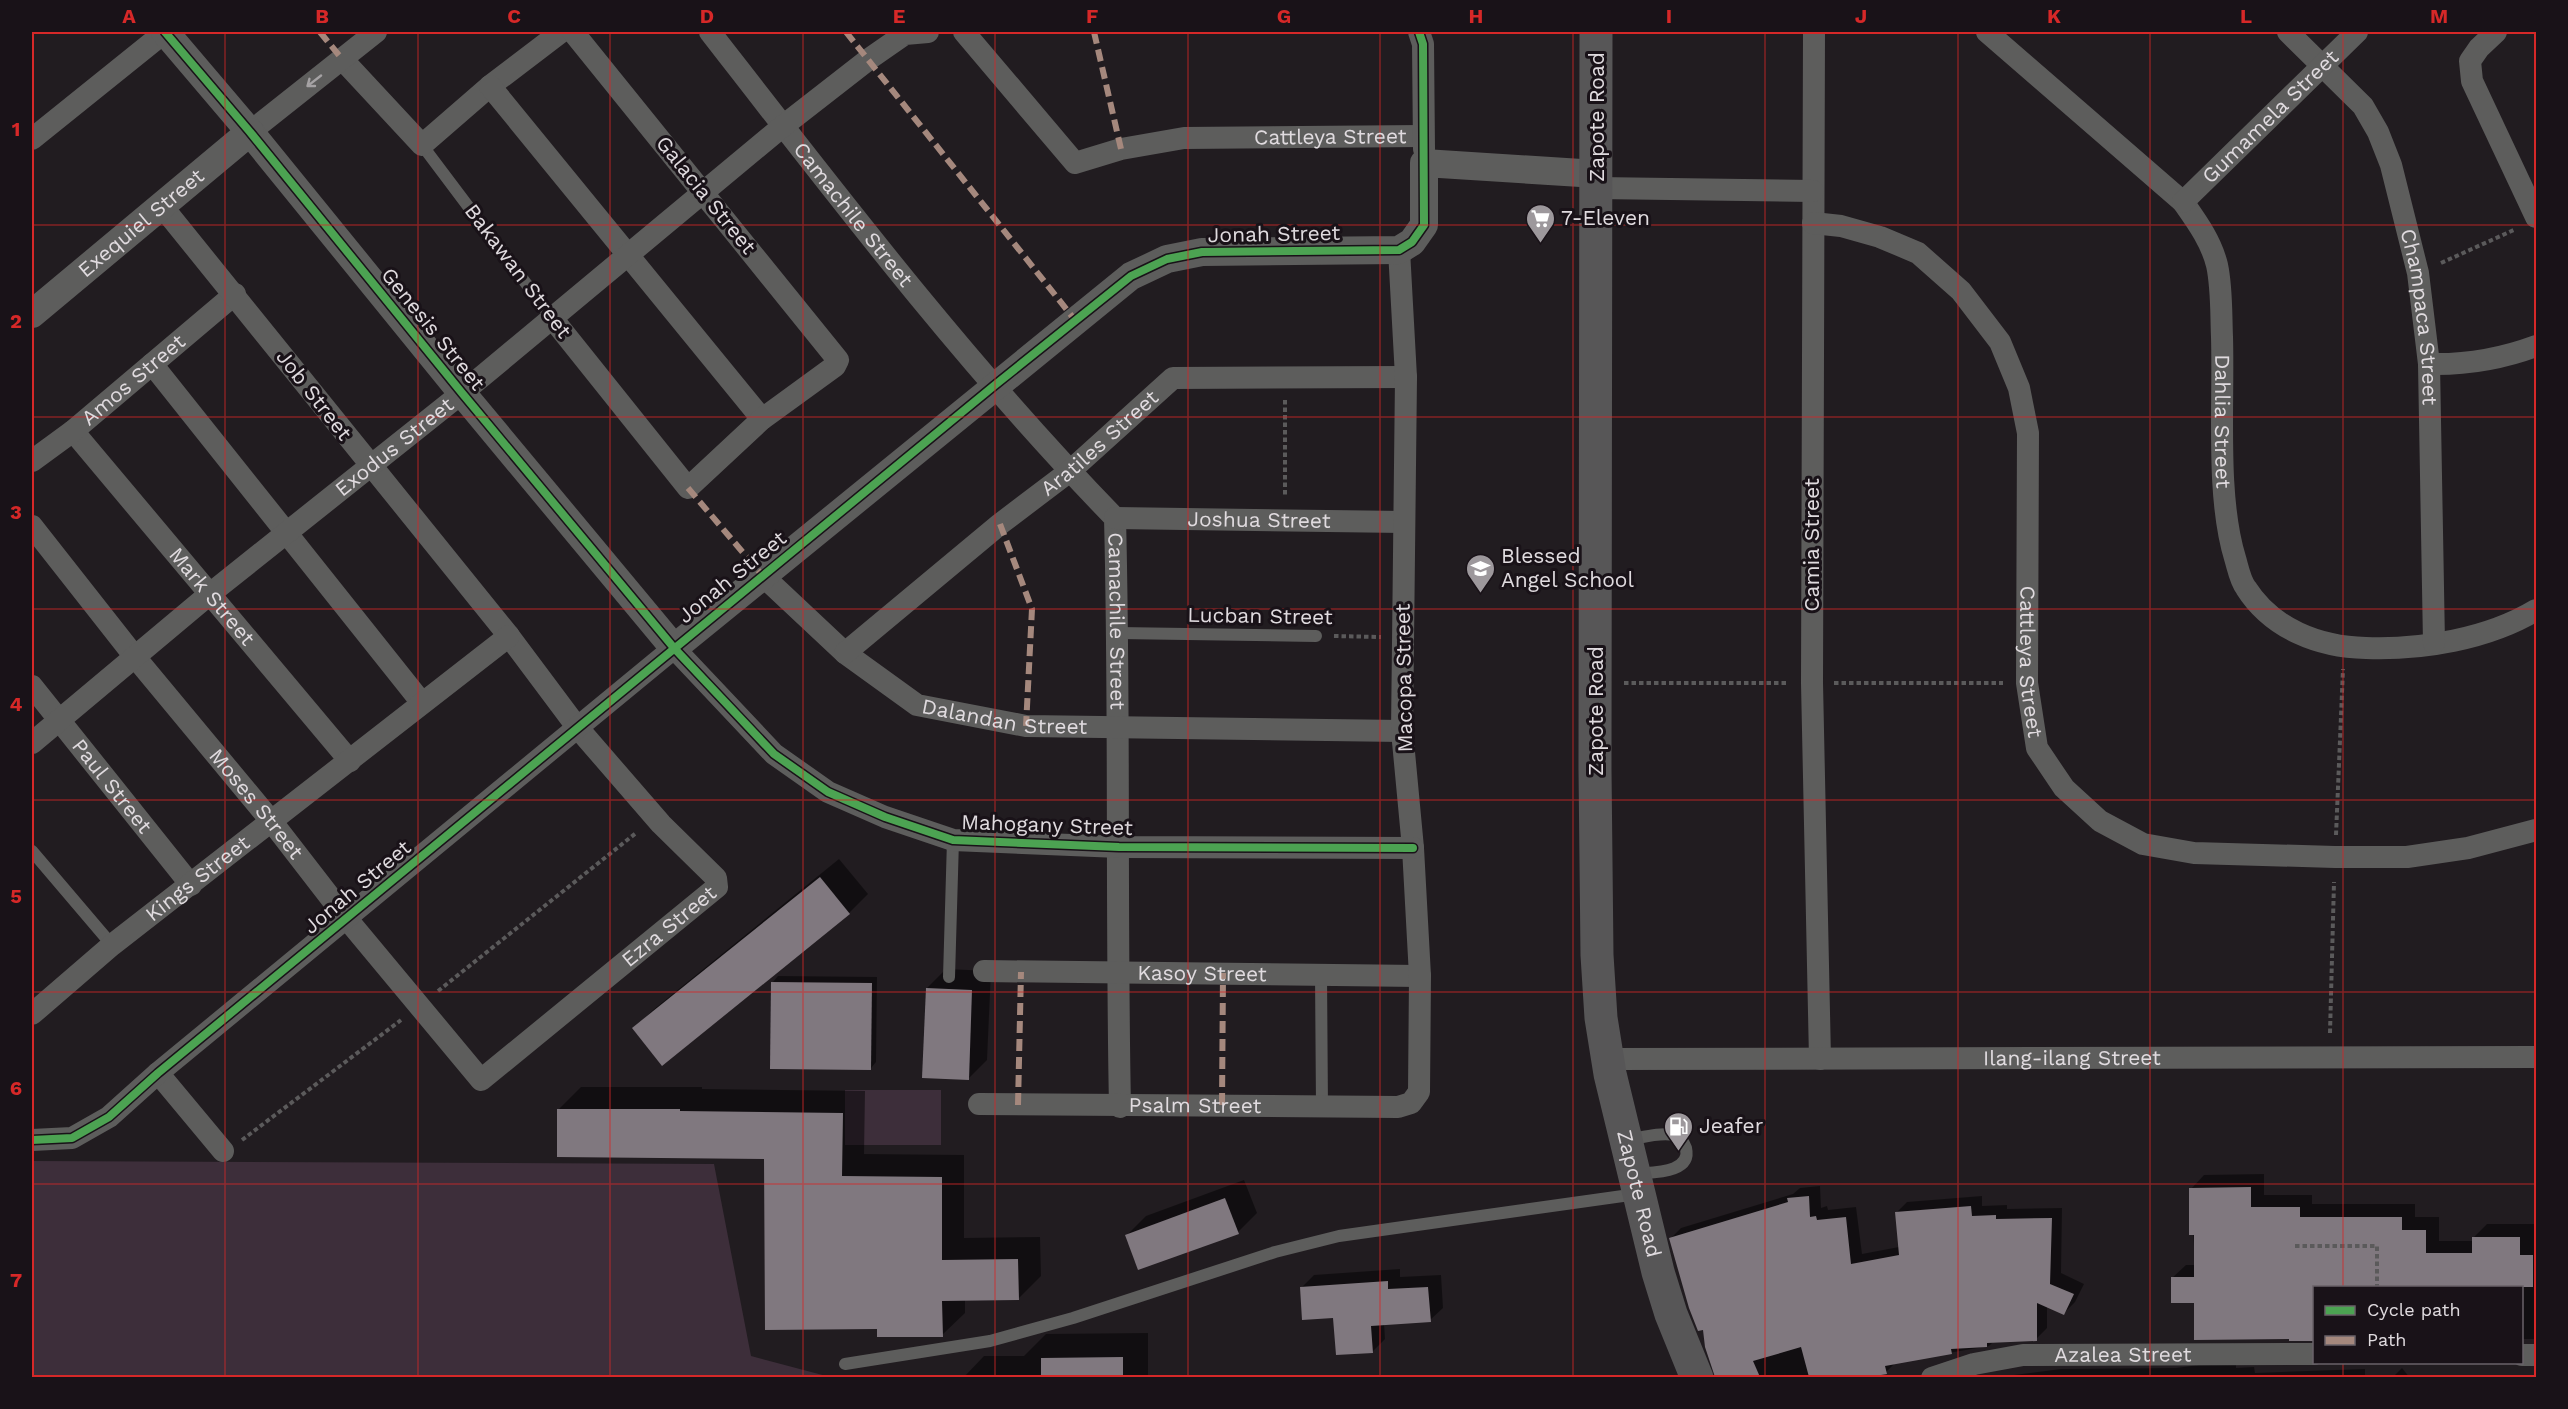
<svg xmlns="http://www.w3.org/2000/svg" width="2568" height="1409" font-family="'Work Sans',sans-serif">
	<rect width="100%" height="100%" fill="#211c20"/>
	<g fill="#3d2e3a">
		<rect x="845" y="1090" width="96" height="55"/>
		<polygon points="32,1161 714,1164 751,1356 830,1377 32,1378"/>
	</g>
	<g fill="#0007">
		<polygon points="839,859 868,894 849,913 634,1029 653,1010"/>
		<polygon points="946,969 991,971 987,1060 968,1079 927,988"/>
		<polygon points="778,976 877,977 876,1062 871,1068 773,982"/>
		<polygon points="581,1087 702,1087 702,1089 865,1091 864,1154 964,1155 964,1238 1040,1237 1041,1276 1018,1299 965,1299 965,1313 942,1335 878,1328 766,1157 558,1110"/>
		<polygon points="2264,1174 2264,1195 2312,1195 2312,1204 2415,1204 2415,1217 2439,1217 2439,1241 2473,1241 2473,1238 2487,1224 2536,1224 2536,1339 2522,1339 2522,1288 2314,1288 2314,1338 2226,1337 2172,1278 2186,1265 2195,1265 2191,1189 2204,1175"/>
		<polygon points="1244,1180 1257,1213 1238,1232 1127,1235 1146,1216"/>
		<polygon points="1820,1186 1821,1208 1827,1206 1828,1210 1856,1207 1862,1254 1899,1247 1896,1213 1907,1202 1982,1196 1982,1206 2007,1205 2007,1209 2062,1208 2061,1273 2084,1284 2075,1302 2064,1313 2047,1306 2047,1328 2036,1339 1993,1342 1989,1346 1896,1362 1886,1372 1868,1378 1717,1378 1704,1328 1671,1238 1681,1228 1793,1194 1800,1188"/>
		<polygon points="1400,1269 1400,1277 1441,1275 1443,1308 1430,1320 1384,1323 1385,1339 1372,1352 1301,1288 1314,1275"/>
		<polygon points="1148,1333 1148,1378 963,1378 984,1356 1024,1356 1046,1334"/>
		<polygon points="2236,1356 2236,1368 2254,1367 2255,1373 2365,1369 2365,1378 1990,1378 2061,1369 2176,1368 2199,1365"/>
		<polygon points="2402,1368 2410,1378 2392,1378"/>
	</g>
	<g fill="#80787f">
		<polygon points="820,877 850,914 662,1066 632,1028"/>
		<polygon points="771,982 872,983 871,1070 770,1069"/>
		<polygon points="926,988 972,990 969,1080 922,1078"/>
		<polygon points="557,1109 680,1109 680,1111 843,1113 842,1176 942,1177 942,1260 1018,1259 1019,1300 942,1301 943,1337 877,1337 877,1329 765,1330 764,1159 557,1157"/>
		<polygon points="2251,1187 2251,1207 2300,1207 2300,1217 2402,1217 2402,1230 2426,1230 2426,1253 2472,1253 2472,1237 2520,1237 2520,1255 2533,1255 2533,1287 2314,1287 2314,1341 2289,1341 2289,1339 2194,1340 2194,1303 2171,1303 2171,1277 2194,1277 2194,1235 2189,1235 2189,1188"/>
		<polygon points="1809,1196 1810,1217 1816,1216 1817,1220 1846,1217 1851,1264 1899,1255 1895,1212 1971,1206 1972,1216 1996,1215 1996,1219 2052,1218 2050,1284 2074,1294 2064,1315 2037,1303 2037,1341 1987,1343 1987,1347 1951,1349 1952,1354 1885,1366 1887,1374 1869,1377 1809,1377 1801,1347 1753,1361 1760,1377 1715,1377 1705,1347 1703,1330 1698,1331 1689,1308 1669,1238 1788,1202 1787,1198"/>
		<polygon points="1225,1198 1239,1234 1138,1270 1125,1235"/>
		<polygon points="1388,1281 1388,1289 1428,1287 1431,1322 1371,1326 1373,1353 1336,1355 1333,1318 1302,1320 1300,1287"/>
		<polygon points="1123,1357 1123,1377 1041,1377 1041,1358"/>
	</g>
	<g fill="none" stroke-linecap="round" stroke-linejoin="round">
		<g stroke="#5b5a5b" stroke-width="4" stroke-dasharray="4.5 3" stroke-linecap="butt">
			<polyline points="2441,263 2516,229"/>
			<polyline points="1285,400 1285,497"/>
			<polyline points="1334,636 1381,637"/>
			<polyline points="1624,683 1787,683"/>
			<polyline points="1834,683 2003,683"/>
			<polyline points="2336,835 2343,669"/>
			<polyline points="438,991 636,833"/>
			<polyline points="2330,1033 2334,882"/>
			<polyline points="242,1140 401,1020"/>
			<polyline points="2295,1246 2377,1246 2377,1288"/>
		</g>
		<g stroke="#5d5d5c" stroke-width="12">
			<polyline points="422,145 552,318"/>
			<polyline points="1118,633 1316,636"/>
			<polyline points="32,851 112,945"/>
			<polyline points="1321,974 1322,1108"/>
			<polyline points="949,977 953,840"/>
			<path d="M1626,1140C1640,1138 1660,1132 1673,1135C1680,1137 1684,1142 1686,1148C1692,1174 1651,1172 1635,1174"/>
			<polyline points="845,1364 990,1341 1073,1318 1275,1252 1339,1236 1637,1194"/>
		</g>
		<g stroke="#5d5d5c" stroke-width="22">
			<path id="s1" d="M710,32C839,198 968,367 1115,518C1120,714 1116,910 1120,1107"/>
			<path id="s2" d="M964,32L1075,163L1121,149L1184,138L1423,136"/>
			<polyline points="1419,32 1423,44 1424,149"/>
			<polyline points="1814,32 1812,683 1820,1059"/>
			<path id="s3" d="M1987,32L2183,202C2197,222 2211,241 2217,265C2222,288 2221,314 2222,337C2224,405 2216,496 2235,558C2238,568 2240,580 2246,588C2272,629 2319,647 2366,648C2422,650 2488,639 2536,610"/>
			<path id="s4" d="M2288,32L2363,106L2378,132L2391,165L2418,273L2429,364L2434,643"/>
			<polyline points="2496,32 2479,48 2470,61 2472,81 2536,217"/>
			<polyline points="342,59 422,145 490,86 561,32"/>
			<polyline points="490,86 762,419"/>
			<polyline points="250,132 376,32"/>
			<polyline points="32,139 165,32"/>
			<polyline points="1597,188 1813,191"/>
			<path id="s5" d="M2183,202L2357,32"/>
			<path id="s6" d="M1813,223L1841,226L1880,237L1918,253L1961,291L2000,342L2019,388L2028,433L2027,683L2037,748L2064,788L2100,821L2143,844L2194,853L2335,857H2407L2468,848L2536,830"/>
			<polyline points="552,318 688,488 762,419 835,366 838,360 573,32"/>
			<polyline points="152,364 422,703"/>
			<path d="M2429,364C2467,365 2501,359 2536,346"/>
			<path id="s7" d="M73,431L350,761"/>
			<path id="s8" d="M32,461L73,431L235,294"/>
			<path id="s9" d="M1115,518L1404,522"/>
			<path id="s10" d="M32,526L135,657L272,822L347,919L481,1080L717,887L716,878L661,824L577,727L509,636L161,205"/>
			<path id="s11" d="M763,576L845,653L917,705L1026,726L1402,731"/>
			<path id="s12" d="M845,653L1000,524L1070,471L1173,378L1406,377"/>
			<path id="s13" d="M32,686L191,885"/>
			<path id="s14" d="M32,743L211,593L462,393L783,126L869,59L905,34L928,32"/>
			<path id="s15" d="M984,971L1420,976"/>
			<path id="s16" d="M32,1014L112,945L509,636"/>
			<path id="s17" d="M1608,1059L2536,1057"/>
			<polyline points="158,1073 223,1151"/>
			<path id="s18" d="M979,1104L1398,1107L1411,1103L1419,1092L1420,976L1413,848L1402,731L1406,377L1399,250"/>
			<polyline points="32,1140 72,1138 109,1117 158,1073 674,648 774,754 828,792 885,817 953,840 1119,847 1413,848"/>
			<polyline points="2522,1355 2536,1355"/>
			<path id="s19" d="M1932,1378L1974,1364L2023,1355L2314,1354"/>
		</g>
		<g stroke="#5d5d5c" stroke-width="28">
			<polyline points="165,32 250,132 462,393 674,648 1131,276 1167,259 1202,252 1399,250 1412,242 1424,225 1424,163 1597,174"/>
			<path id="s20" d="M32,314L250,132"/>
		</g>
		<path stroke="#575657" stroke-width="33" id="s21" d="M1596,32L1595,769L1597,955L1601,1018L1610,1074L1658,1272L1671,1314L1697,1378"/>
		<g stroke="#a5887d" stroke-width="6" stroke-dasharray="12 6" stroke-linecap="butt">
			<polyline points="320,32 342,59"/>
			<polyline points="846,32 1075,320"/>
			<polyline points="1094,32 1121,149"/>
			<polyline points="688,488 763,576"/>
			<polyline points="1000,524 1032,609 1026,726"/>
			<polyline points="1018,1105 1021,972"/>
			<polyline points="1222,1105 1223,973"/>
		</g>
		<defs>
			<g id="cycleway">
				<polyline points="165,32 250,132 462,393 674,648 774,754 828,792 885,817 953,840 1119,847 1413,848"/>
				<polyline points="32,1140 72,1138 109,1117 158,1073 995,385 1131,276 1167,259 1202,252 1399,250 1412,242 1424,225 1423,44 1419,32"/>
			</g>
		</defs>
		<use href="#cycleway" stroke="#191218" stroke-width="11"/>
		<use href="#cycleway" stroke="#4ca352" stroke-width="8"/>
	</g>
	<defs><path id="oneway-shaft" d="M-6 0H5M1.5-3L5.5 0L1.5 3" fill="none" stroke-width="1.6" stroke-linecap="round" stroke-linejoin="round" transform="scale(1.5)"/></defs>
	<use stroke="#a5a2a4" href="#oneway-shaft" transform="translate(314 81) rotate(142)"/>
	<path fill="none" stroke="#d62828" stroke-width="1.5" stroke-opacity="0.55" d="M225,32V1378M418,32V1378M610,32V1378M803,32V1378M995,32V1378M1188,32V1378M1380,32V1378M1573,32V1378M1765,32V1378M1958,32V1378M2150,32V1378M2343,32V1288M32,225H2536M32,417H2536M32,609H2536M32,800H2536M32,992H2536M32,1184H2536M2343,1362V1378"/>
	<defs>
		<symbol id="supermarket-pin" viewBox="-11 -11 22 30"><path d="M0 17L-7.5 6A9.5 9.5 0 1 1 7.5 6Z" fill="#9d989c" stroke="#191218"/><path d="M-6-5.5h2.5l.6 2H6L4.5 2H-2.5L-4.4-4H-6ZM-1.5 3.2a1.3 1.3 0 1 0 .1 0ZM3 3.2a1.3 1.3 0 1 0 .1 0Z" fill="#fff"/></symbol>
		<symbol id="school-pin" viewBox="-11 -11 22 30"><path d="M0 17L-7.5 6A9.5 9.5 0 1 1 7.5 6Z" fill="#9d989c" stroke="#191218"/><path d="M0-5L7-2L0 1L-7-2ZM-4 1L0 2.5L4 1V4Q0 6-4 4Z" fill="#fff"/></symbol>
		<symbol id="fuel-pin" viewBox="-11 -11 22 30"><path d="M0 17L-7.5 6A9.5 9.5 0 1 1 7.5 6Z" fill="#9d989c" stroke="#191218"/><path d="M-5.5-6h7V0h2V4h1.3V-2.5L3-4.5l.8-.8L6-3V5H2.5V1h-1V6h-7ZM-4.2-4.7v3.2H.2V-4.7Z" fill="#fff"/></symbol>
	</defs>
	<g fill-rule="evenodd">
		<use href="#supermarket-pin" x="1524" y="202" width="33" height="45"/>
		<use href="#school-pin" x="1464" y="552" width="33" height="45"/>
		<use href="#fuel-pin" x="1662" y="1110" width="33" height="45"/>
	</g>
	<g text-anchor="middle" stroke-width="6" stroke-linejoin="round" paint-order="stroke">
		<g font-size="21" fill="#e0dbdf" stroke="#191218">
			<text transform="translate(1597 117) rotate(-90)" y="7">Zapote Road</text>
			<text dy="7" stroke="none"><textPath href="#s5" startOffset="122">Gumamela Street</textPath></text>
			<text dy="7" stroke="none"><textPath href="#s2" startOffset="430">Cattleya Street</textPath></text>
			<text transform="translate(706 195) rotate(51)" y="7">Galacia Street</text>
			<text dy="7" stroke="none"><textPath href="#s1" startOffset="232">Camachile Street</textPath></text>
			<text dy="7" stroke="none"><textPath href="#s20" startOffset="142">Exequiel Street</textPath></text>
			<text transform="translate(1274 234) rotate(-1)" y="7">Jonah Street</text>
			<text transform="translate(518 271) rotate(53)" y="7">Bakawan Street</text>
			<text dy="7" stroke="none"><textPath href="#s4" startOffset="326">Champaca Street</textPath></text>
			<text transform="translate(433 329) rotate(51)" y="7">Genesis Street</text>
			<text dy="7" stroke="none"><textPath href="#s8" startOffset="130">Amos Street</textPath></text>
			<text transform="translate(314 395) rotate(52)" y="7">Job Street</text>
			<text dy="7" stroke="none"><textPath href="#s3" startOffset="488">Dahlia Street</textPath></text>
			<text dy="7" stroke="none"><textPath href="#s12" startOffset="330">Aratiles Street</textPath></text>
			<text dy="7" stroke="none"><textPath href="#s14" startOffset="468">Exodus Street</textPath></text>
			<text dy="7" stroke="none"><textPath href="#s9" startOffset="144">Joshua Street</textPath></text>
			<text transform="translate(1812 545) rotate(-90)" y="7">Camia Street</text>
			<text transform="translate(732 577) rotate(-39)" y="7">Jonah Street</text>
			<text dy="7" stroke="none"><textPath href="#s7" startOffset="216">Mark Street</textPath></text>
			<text transform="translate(1260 616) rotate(1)" y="7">Lucban Street</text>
			<text dy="7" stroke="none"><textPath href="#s1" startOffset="736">Camachile Street</textPath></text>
			<text dy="7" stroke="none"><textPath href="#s6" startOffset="556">Cattleya Street</textPath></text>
			<text transform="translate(1404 678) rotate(-91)" y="7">Macopa Street</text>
			<text transform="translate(1596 711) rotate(-90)" y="7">Zapote Road</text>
			<text dy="7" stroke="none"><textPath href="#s11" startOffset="290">Dalandan Street</textPath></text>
			<text dy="7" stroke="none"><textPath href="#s13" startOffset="128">Paul Street</textPath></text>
			<text dy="7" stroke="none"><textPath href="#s10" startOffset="357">Moses Street</textPath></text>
			<text transform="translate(1047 825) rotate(2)" y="7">Mahogany Street</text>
			<text dy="7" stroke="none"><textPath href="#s16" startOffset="214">Kings Street</textPath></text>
			<text transform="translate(357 887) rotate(-40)" y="7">Jonah Street</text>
			<text dy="7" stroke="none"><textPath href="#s10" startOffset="956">Ezra Street</textPath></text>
			<text dy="7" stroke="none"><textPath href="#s15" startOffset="218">Kasoy Street</textPath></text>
			<text dy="7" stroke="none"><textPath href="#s17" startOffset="464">Ilang-ilang Street</textPath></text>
			<text dy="7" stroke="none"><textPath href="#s18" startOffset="216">Psalm Street</textPath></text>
			<text dy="7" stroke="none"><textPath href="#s21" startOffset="1166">Zapote Road</textPath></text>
			<text dy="7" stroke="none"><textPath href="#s19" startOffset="194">Azalea Street</textPath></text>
		</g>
		<g font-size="21" fill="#e0dbdf" stroke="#191218" text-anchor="start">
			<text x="1561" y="225">7-Eleven</text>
			<text x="1501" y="563">Blessed<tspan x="1501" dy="24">Angel School</tspan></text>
			<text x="1699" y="1133">Jeafer</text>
		</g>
	</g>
	<rect width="2568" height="1409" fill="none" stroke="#191218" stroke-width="66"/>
	<rect x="2313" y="1286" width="210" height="78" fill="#191218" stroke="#696268" stroke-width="1.5"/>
	<rect x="2325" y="1306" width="30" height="9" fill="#4ca352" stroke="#696268" stroke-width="1.5"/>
	<text x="2367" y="1316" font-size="18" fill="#e0dbdf">Cycle path</text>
	<rect x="2325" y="1336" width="30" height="9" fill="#a5887d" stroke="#696268" stroke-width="1.5"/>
	<text x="2367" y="1346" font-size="18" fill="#e0dbdf">Path</text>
	<rect x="33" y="33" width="2502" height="1343" fill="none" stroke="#d62828" stroke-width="2"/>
	<g font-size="20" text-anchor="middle" font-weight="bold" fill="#d62828">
		<text x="129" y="23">A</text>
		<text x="322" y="23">B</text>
		<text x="514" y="23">C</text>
		<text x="707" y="23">D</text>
		<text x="899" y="23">E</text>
		<text x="1092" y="23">F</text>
		<text x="1284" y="23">G</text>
		<text x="1476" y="23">H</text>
		<text x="1669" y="23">I</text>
		<text x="1861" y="23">J</text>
		<text x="2054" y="23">K</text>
		<text x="2246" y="23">L</text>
		<text x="2439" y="23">M</text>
		<text x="16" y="136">1</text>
		<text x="16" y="328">2</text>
		<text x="16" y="519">3</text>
		<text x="16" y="711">4</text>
		<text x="16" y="903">5</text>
		<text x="16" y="1095">6</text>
		<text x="16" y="1287">7</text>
	</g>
</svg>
